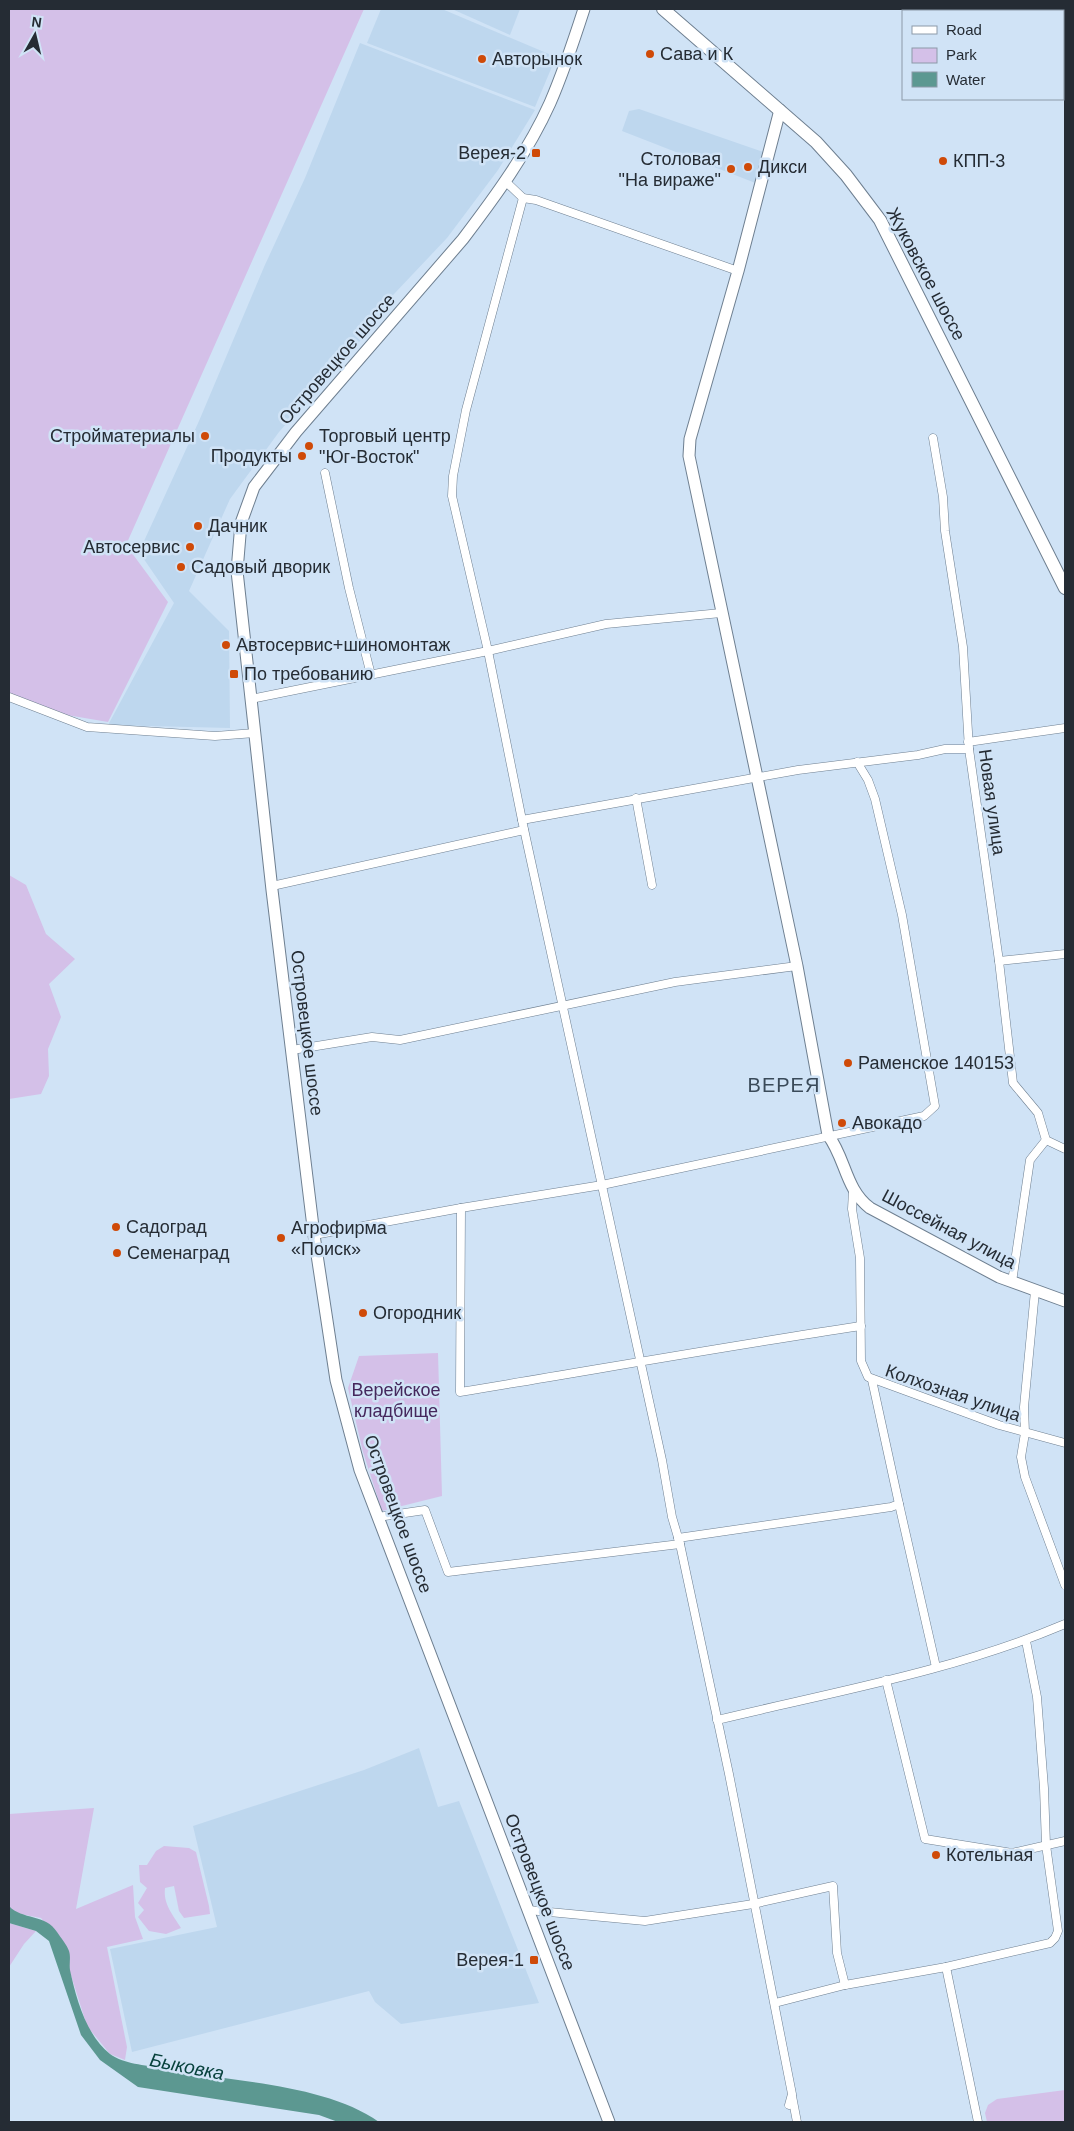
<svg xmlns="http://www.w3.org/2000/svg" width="1074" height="2131" font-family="Arial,sans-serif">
	<rect width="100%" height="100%" fill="#d0e3f6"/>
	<g fill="#bed7ee">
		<polygon points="381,9 442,9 556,57 535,107 367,43"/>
		<polygon points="452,9 520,9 510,35"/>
		<polygon points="360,43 535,110 498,170 447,238 377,312 383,315 279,432 230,499 189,591 229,631 230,728 108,725 174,603 139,552 199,421 264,267 305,178"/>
		<polygon points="639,109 766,153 758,184 622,131 629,111"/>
		<polygon points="419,1748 438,1807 459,1801 539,2003 401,2024 375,2002 369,1991 132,2052 110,1949 217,1927 193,1826 364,1770"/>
	</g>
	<g fill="#d4c0e8">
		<polygon points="9,9 364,9 126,545 168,602 108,722 61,714 9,693"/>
		<polygon points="9,875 26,885 46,934 75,959 49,984 61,1017 48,1049 49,1076 41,1094 9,1099"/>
		<polygon points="438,1353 442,1496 382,1511 363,1452 348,1388 359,1356"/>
		<polygon points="94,1808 76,1909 133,1885 135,1917 143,1939 107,1947 127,2047 125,2060 110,2054 87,2026 69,1969 69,1952 41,1918 15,1913 9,1906 9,1814"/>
		<path d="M164,1846L189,1848L196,1852L209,1906L210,1914L184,1918L179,1911L174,1886L165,1888C163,1904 173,1915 181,1928L166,1934L149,1931L138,1917L144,1910L138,1903L147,1888L140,1882L139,1865H147L156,1851Z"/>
		<polygon points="9,1923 36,1931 24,1944 9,1967"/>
		<polygon points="1065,2090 1065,2122 987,2122 985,2113 988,2105 997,2099"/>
	</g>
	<path fill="#5c9891" d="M9,1906C22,1920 46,1914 57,1932C61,1938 67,1945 69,1951C71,1957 69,1964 70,1970C76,1998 86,2035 110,2054C123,2064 146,2065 161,2068C228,2082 324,2083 379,2122H338L319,2115L138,2087L100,2060L81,2035L49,1941L36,1931L9,1923Z"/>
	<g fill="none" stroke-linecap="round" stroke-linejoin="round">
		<defs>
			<g id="street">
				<polyline points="505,181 523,198 536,200 738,271"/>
				<polyline points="523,198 466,410 453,476 452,496 488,651 522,820 662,1460 672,1517 680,1544 729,1774 792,2094 789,2105"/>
				<polyline points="933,438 943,497 945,531 963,647 969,749 999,961 1013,1083 1038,1113 1046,1140 1065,1149"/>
				<polyline points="325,473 349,588 371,675"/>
				<polyline points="9,697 87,727 215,736 255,733"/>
				<polyline points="251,699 488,651 606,624 721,613"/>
				<polyline points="968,742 1065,728"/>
				<polyline points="636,798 652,885"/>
				<polyline points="522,820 798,770 918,755 945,749 969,749"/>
				<polyline points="272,886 524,830"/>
				<polyline points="999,961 1065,954"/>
				<polyline points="292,1050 372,1037 400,1040 675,982 797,966"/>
				<polyline points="853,1191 852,1209 860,1258 861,1361 868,1377 999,1425 1065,1443"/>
				<path d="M461,1208L460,1392C594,1370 727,1346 861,1326"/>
				<polyline points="314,1235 461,1208 602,1185 924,1116 935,1106 902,915 875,799 868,780 857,762"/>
				<polyline points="1012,1282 1030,1160 1046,1140"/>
				<polyline points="1035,1291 1024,1407 1025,1433 1021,1457 1025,1477 1065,1585"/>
				<polyline points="899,1504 936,1667"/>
				<polyline points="378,1517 425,1510 448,1572 680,1544"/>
				<polyline points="678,1538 891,1507 899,1504 872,1380"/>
				<polyline points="886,1680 925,1839 1012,1853 1065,1841"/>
				<path d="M717,1720C833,1692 954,1671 1065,1624"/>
				<polyline points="528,1910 645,1921 753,1904 833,1886 837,1953 845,1985"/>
				<polyline points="946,1967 978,2122"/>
				<polyline points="775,2003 845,1985 946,1967 1050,1943 1055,1938 1058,1931 1046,1845 1044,1788 1037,1697 1026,1641"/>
				<polyline points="792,2096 797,2122"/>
			</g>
			<g id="secondary">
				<path d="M584,9C574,40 563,73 550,103C528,152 495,197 463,239L296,432L254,487L241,523L237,571L272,890L314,1235L336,1380L360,1470L609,2122"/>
				<path d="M780,110L738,271L690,439L689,456L797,966L828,1135C846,1159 845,1189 870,1208L999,1277L1065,1301"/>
			</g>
			<polyline id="primary" points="663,9 816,142 846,175 880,220 1065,588"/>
		</defs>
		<use href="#street" stroke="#6e7f90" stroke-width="9"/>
		<use href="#secondary" stroke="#6e7f90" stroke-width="13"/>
		<use href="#primary" stroke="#6e7f90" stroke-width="14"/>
		<use href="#street" stroke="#fff" stroke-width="8"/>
		<use href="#secondary" stroke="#fff" stroke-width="11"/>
		<use href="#primary" stroke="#fff" stroke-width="12"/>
	</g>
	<g fill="#cf4a08" stroke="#d0e3f6" stroke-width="2">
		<circle cx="650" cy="54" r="5"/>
		<circle cx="482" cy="59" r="5"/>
		<rect x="531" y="148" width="10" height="10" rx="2.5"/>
		<circle cx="943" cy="161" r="5"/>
		<circle cx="748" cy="167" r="5"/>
		<circle cx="731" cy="169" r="5"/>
		<circle cx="205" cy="436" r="5"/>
		<circle cx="309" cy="446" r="5"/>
		<circle cx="302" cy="456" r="5"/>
		<circle cx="198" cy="526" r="5"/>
		<circle cx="190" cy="547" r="5"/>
		<circle cx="181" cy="567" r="5"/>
		<circle cx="226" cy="645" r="5"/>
		<rect x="229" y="669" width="10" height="10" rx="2.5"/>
		<circle cx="848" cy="1063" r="5"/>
		<circle cx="842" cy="1123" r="5"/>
		<circle cx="116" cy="1227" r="5"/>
		<circle cx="281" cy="1238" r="5"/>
		<circle cx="117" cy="1253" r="5"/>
		<circle cx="363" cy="1313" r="5"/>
		<circle cx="936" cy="1855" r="5"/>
		<rect x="529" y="1955" width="10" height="10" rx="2.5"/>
	</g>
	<g text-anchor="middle" stroke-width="5" stroke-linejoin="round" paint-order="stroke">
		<g font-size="18" fill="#252c34" stroke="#d0e3f6" text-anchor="start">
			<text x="660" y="60">Сава и К</text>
			<text x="492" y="65">Авторынок</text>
			<text x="526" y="159" text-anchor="end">Верея-2</text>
			<text x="721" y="165" text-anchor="end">Столовая<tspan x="721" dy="21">"На вираже"</tspan></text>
			<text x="953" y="167">КПП-3</text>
			<text x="758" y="173">Дикси</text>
			<text x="195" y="442" text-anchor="end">Стройматериалы</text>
			<text x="319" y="442">Торговый центр<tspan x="319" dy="21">"Юг-Восток"</tspan></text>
			<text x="292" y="462" text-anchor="end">Продукты</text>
			<text x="208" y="532">Дачник</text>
			<text x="180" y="553" text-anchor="end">Автосервис</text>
			<text x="191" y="573">Садовый дворик</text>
			<text x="236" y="651">Автосервис+шиномонтаж</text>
			<text x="244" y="680">По требованию</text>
			<text x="858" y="1069">Раменское 140153</text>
			<text x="852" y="1129">Авокадо</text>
			<text x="126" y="1233">Садоград</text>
			<text x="291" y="1234">Агрофирма<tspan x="291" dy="21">«Поиск»</tspan></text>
			<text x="127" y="1259">Семенаград</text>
			<text x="373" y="1319">Огородник</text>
			<text x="946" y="1861">Котельная</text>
			<text x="524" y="1966" text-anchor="end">Верея-1</text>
		</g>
		<g font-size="18" fill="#252c34" stroke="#d0e3f6">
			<text transform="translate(926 274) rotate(62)" y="6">Жуковское шоссе</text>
			<text transform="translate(337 359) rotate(-49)" y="6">Островецкое шоссе</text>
			<text transform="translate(992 802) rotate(82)" y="6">Новая улица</text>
			<text transform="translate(307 1033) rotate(83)" y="6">Островецкое шоссе</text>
			<text transform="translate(949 1229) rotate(28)" y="6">Шоссейная улица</text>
			<text transform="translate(953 1393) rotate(19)" y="6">Колхозная улица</text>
			<text transform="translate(398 1514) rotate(70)" y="6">Островецкое шоссе</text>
			<text transform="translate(540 1892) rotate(69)" y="6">Островецкое шоссе</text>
		</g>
		<g font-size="18" fill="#45275c" stroke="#d0e3f6">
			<text x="396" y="1396">Верейское<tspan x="396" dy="21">кладбище</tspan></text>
		</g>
		<g font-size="19" font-style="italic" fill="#08423d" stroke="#d0e3f6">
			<text transform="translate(187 2066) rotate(11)" y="7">Быковка</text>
		</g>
		<g font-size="20" letter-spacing="1" fill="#3a4a59" stroke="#d0e3f6">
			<text x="784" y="1092">ВЕРЕЯ</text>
		</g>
	</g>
	<rect width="1074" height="2131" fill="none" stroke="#252c34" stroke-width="20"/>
	<rect x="902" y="10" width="162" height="90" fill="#d0e3f6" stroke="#8c9aa8"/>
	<rect x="912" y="26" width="25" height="8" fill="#ffffff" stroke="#8c9aa8"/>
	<text x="946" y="35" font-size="15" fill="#252c34">Road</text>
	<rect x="912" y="48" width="25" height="15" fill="#d4c0e8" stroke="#8c9aa8"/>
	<text x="946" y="60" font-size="15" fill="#252c34">Park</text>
	<rect x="912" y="72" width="25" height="15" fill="#5c9891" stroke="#8c9aa8"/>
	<text x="946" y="85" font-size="15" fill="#252c34">Water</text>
	<g transform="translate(35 35) rotate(8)" stroke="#d0e3f6" stroke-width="4" paint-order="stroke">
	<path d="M0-4L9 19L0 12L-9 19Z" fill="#252c34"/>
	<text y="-8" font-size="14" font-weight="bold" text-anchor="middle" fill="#252c34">N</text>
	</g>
</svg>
